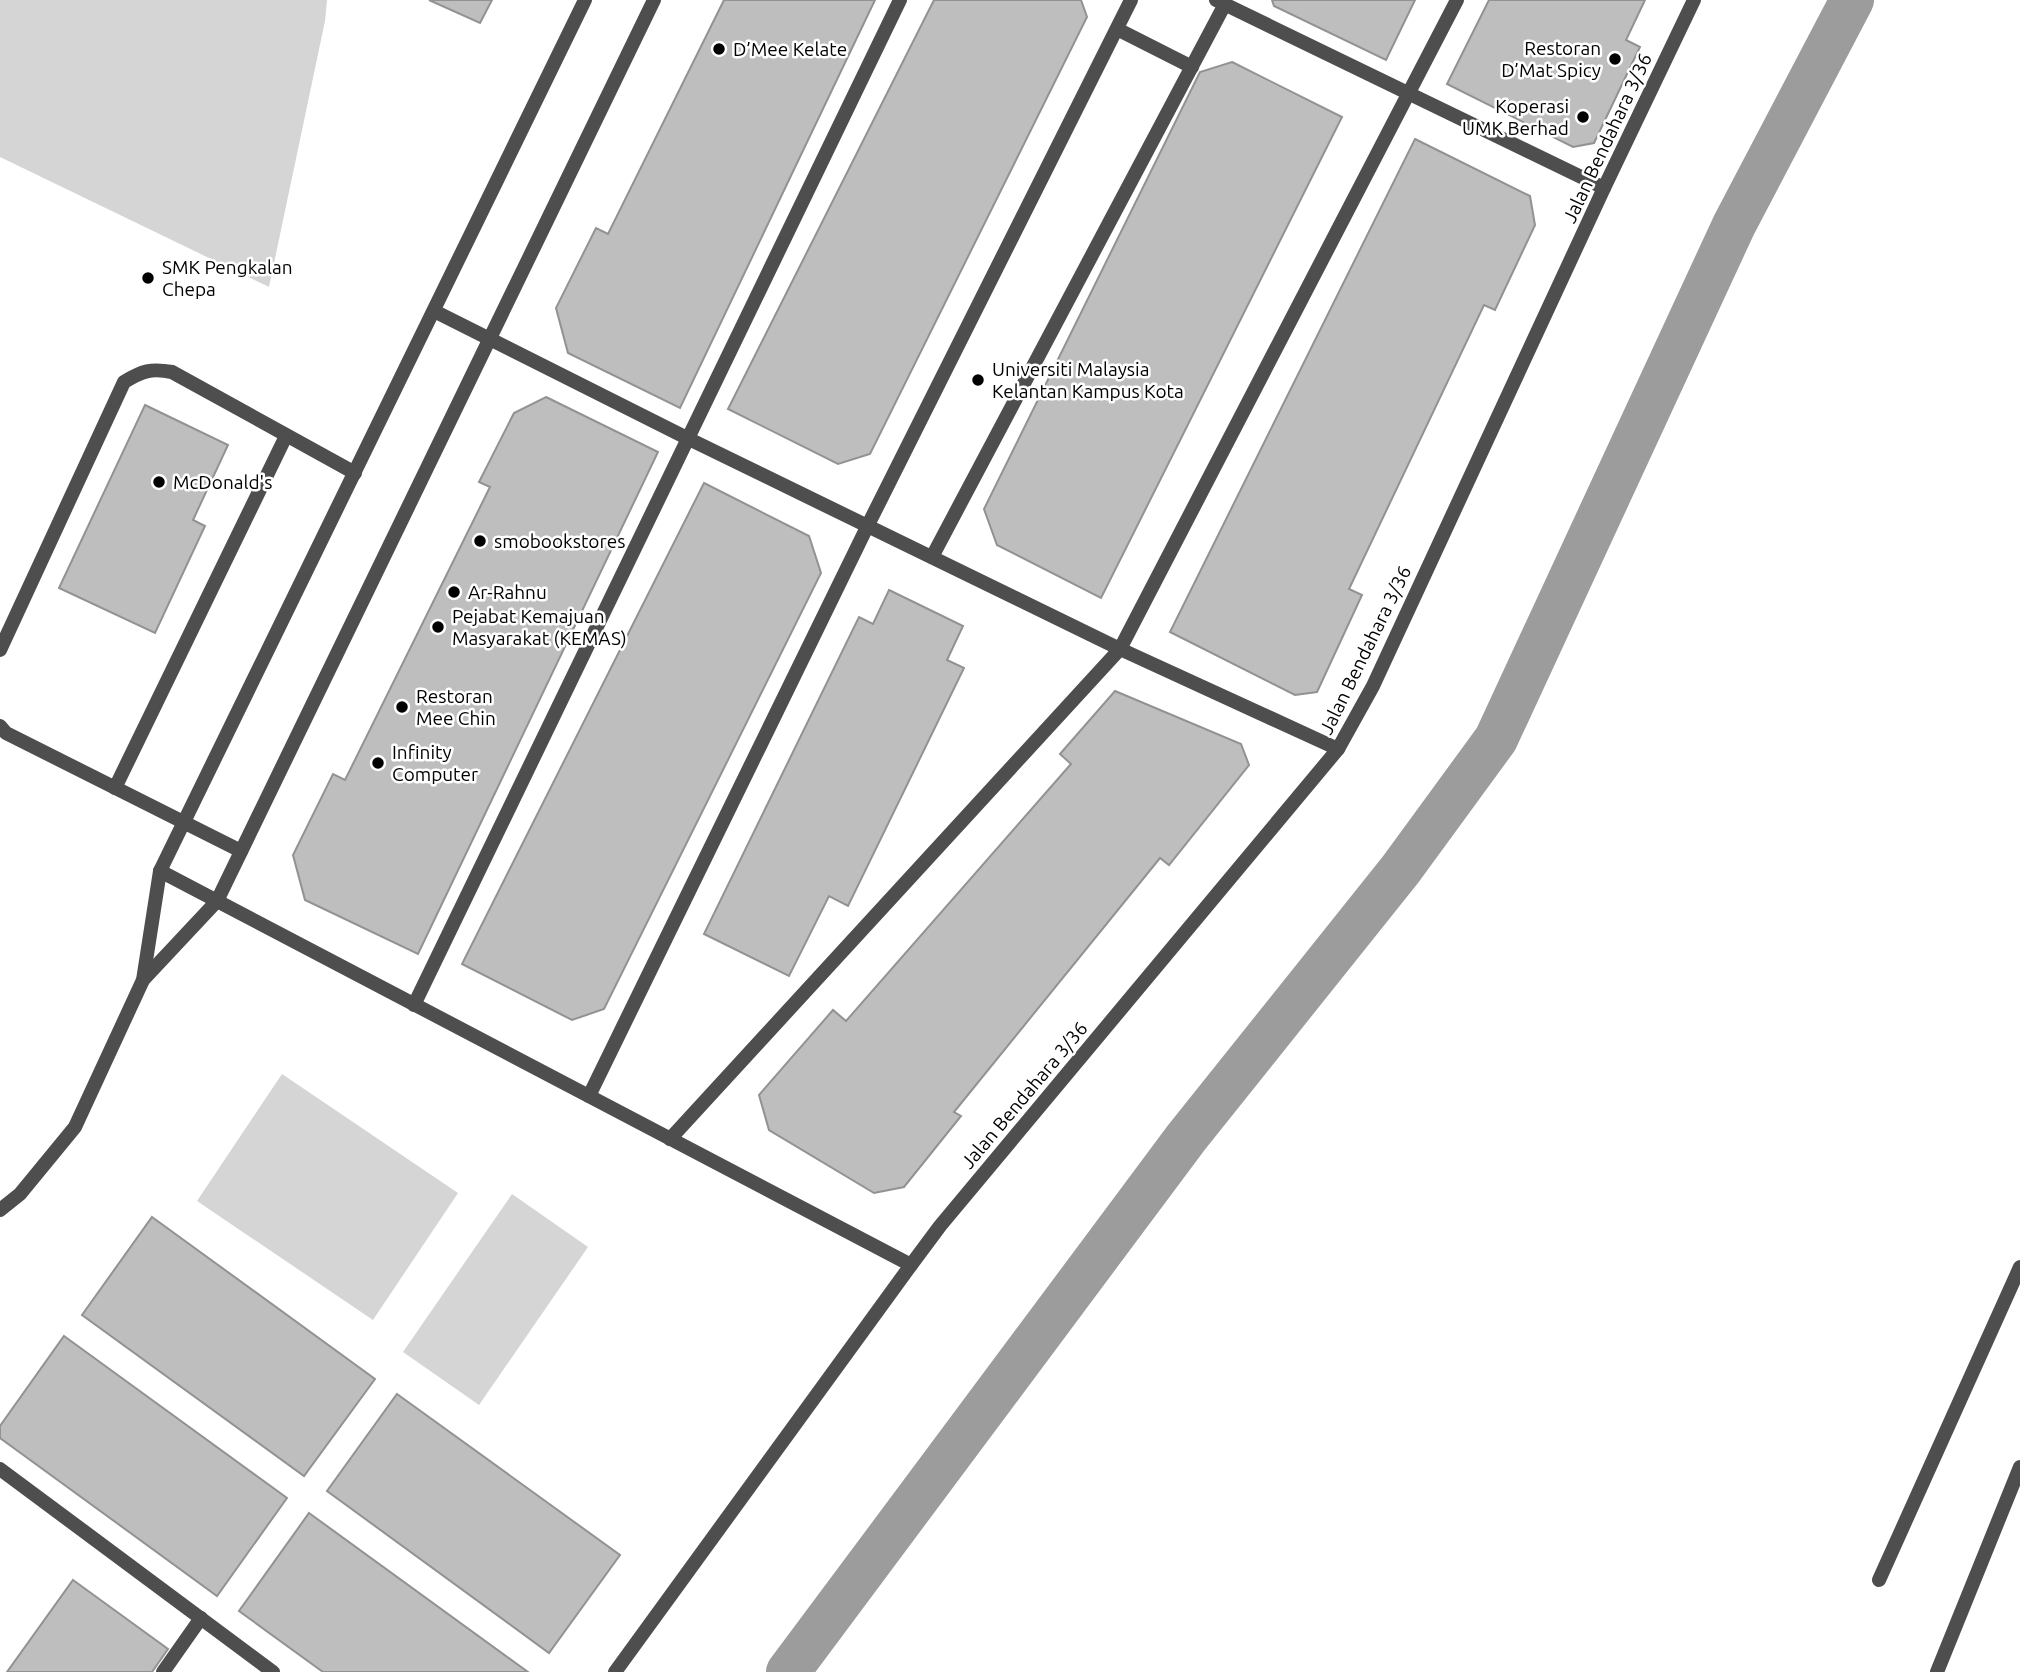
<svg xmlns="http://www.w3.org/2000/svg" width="2020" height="1672" font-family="Ubuntu,sans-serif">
	<rect width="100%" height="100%" fill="#fff"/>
	<g fill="#d5d5d5">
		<polygon points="0,0 327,0 325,21 269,287 0,157"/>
		<polygon points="282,1074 458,1193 373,1320 197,1201"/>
		<polygon points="512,1194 588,1247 479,1405 403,1352"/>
	</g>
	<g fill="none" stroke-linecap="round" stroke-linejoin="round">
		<polyline stroke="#9c9c9c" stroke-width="44" points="788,1672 1186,1138 1401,869 1496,739 1734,225 1852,0"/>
	</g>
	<g fill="#bebebe" stroke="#929292" stroke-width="2">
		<polygon points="429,0 492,0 480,23"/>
		<polygon points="724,0 875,0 680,408 568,353 556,308 596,228 608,234"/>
		<polygon points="934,0 1081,0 1087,17 870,454 838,464 728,409"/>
		<polygon points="1272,0 1415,0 1386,60 1274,6"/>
		<polygon points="1489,0 1645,0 1626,40 1640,47 1594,143 1573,147 1447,84"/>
		<polygon points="1232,62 1342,117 1101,598 997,545 984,509 1200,72"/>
		<polygon points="1415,139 1530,196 1535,225 1495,310 1484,305 1349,589 1362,595 1317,692 1295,695 1170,632"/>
		<polygon points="546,397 658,452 418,954 305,900 293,855 333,774 345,780 490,487 479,482 514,413"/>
		<polygon points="145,405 228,445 193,520 205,526 155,633 59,588"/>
		<polygon points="704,483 809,536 821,573 604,1009 572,1020 462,964"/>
		<polygon points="889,590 963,626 947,660 964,668 848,906 829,896 789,976 704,934 859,617 873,624"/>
		<polygon points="1115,691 1241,744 1249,765 1169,865 1160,858 954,1112 961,1116 904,1187 874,1193 769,1130 759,1095 833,1010 846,1021 1071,764 1060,754"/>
		<polygon points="152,1217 375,1379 304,1476 82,1315"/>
		<polygon points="64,1336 287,1498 217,1596 0,1438 0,1426"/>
		<polygon points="397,1394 620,1555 549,1653 327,1491"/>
		<polygon points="309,1513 528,1672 323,1672 239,1611"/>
		<polygon points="73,1580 168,1649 152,1672 7,1672"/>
	</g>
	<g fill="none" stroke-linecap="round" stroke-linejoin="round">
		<g stroke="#4e4e4e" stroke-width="14">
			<polyline points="434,311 689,439"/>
			<polyline points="1120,649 1338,749"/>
			<path d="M0,650L124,382C142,371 151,368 172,372L355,473"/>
			<polyline points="0,726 6,733 241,851"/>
			<polyline points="115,788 286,436"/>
			<polyline points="414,1005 900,0"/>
			<polyline points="670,1139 1120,649 1457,0"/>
			<polyline points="0,1469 273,1672"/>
			<polyline points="163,1672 201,1618"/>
			<polyline points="615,1672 911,1265"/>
			<polyline points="1937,1672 2020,1467"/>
		</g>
		<g stroke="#4e4e4e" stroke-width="14">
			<polyline points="1117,29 1192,67"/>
			<polyline points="689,439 1120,649"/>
			<polyline points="932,557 1225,4"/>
			<polyline points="589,1096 868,525 1131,0"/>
		</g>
		<g stroke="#4e4e4e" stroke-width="14">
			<polyline points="1216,0 1604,188"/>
			<polyline points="160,871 911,1265 940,1226 1338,749 1373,686 1604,188 1694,0"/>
			<polyline points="1879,1580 2020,1267"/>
		</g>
		<g stroke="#4e4e4e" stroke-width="14">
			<polyline points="143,980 217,901 654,0"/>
			<polyline points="0,1210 20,1194 75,1127 143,980 160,871 585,0"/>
		</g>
	</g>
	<g fill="#000" stroke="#fff" stroke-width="2.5">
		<circle cx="719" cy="49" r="7"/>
		<circle cx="1615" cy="59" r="7"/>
		<circle cx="1583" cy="117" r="7"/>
		<circle cx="148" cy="278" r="7"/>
		<circle cx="978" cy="380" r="7"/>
		<circle cx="159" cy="482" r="7"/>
		<circle cx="480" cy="541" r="7"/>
		<circle cx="454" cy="592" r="7"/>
		<circle cx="438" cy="627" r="7"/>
		<circle cx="402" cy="707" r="7"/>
		<circle cx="378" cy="763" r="7"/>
	</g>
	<g text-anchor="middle" stroke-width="5" stroke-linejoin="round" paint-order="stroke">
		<g font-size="19" fill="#000" stroke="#fff" text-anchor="start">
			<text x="1601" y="55" text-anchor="end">Restoran<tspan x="1601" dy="22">D’Mat Spicy</tspan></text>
			<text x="733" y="56">D’Mee Kelate</text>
			<text x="1569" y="113" text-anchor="end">Koperasi<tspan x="1569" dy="22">UMK Berhad</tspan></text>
			<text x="162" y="274">SMK Pengkalan<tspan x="162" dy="22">Chepa</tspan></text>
			<text x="992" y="376">Universiti Malaysia<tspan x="992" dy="22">Kelantan Kampus Kota</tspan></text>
			<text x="173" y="489">McDonald's</text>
			<text x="494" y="548">smobookstores</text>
			<text x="468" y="599">Ar-Rahnu</text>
			<text x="452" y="623">Pejabat Kemajuan<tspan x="452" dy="22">Masyarakat (KEMAS)</tspan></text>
			<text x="416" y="703">Restoran<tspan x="416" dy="22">Mee Chin</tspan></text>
			<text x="392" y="759">Infinity<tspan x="392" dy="22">Computer</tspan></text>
		</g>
		<g font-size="19" fill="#000" stroke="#fff">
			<text transform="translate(1607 138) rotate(-65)" y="7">Jalan Bendahara 3/36</text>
			<text transform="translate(1365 650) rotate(-64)" y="7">Jalan Bendahara 3/36</text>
			<text transform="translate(1024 1095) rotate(-50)" y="7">Jalan Bendahara 3/36</text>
		</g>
	</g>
</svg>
